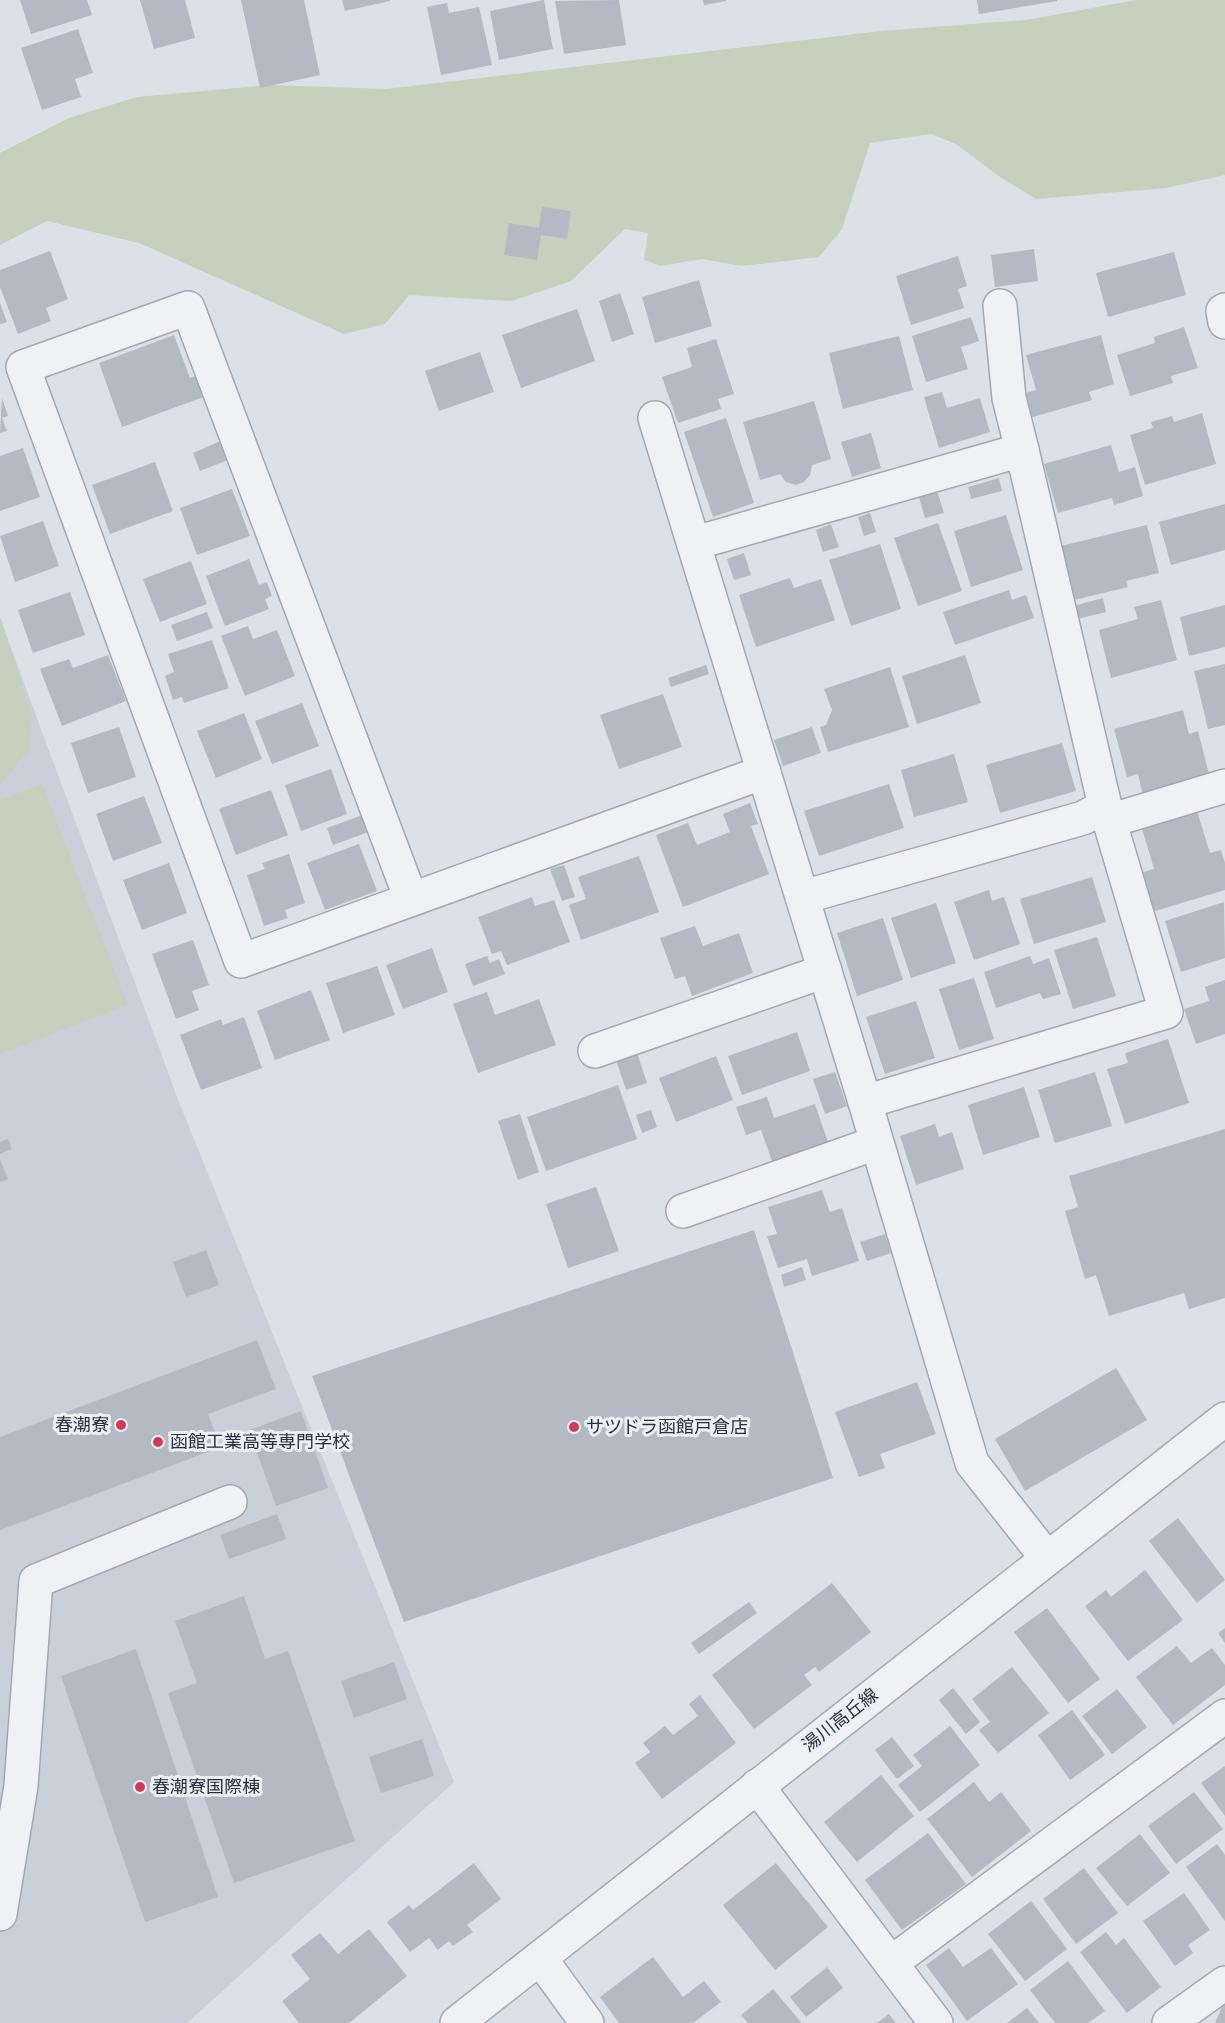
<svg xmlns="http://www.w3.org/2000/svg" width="1225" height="2023" font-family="Karla,'Noto Sans JP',sans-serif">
	<rect width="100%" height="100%" fill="#dce1e7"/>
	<polygon fill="#cad0d9" points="0,618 179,1102 454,1782 187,2023 0,2023"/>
	<g fill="#c3d1bd">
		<polygon points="1136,0 1225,0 1225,175 1166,188 1036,199 1000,177 956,144 931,134 870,143 842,229 819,257 742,266 702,259 661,266 644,260 648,233 625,229 571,281 512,301 409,295 385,324 344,334 139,243 47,221 0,245 0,153 69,118 137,97 269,85 386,89 882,31 1026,20"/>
		<polygon points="0,616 32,716 29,749 0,786"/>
		<polygon points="42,784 128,1005 0,1054 0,800"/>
	</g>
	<g fill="#b3bac4">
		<polygon points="20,0 87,0 92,15 31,34"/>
		<polygon points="140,0 185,0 195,38 154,49"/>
		<polygon points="241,0 304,0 320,75 260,88"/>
		<polygon points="342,0 390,0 390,1 345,11"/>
		<polygon points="544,0 553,49 499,60 490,11"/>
		<polygon points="619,0 626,45 564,54 555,1"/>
		<polygon points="703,0 726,0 726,1 704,5"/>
		<polygon points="977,0 1057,0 1057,1 979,14"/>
		<polygon points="447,3 449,13 479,7 492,65 441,75 427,7"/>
		<polygon points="78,29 93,73 75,79 81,97 42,110 21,48"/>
		<polygon points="542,207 571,211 567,239 541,235 537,260 504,255 509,223 539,228"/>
		<polygon points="1034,249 1038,281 995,287 991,255"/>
		<polygon points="50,251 68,299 46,308 51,321 18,334 0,287 0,270"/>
		<polygon points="1174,252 1186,295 1108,317 1096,273"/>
		<polygon points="958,256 967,286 958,289 964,308 911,325 896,276"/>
		<polygon points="699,280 712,326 655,343 642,297"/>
		<polygon points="620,293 634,334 612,342 599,301"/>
		<polygon points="0,303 7,322 0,324"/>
		<polygon points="577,309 595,361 521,388 502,335"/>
		<polygon points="971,317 979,341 961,347 968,369 926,382 912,336"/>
		<polygon points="1184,327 1198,368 1171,376 1173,383 1130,396 1117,355 1155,343 1154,337"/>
		<polygon points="174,335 190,378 201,373 209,395 122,427 99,363"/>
		<polygon points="1101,335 1114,384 1089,392 1092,400 1026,419 1019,395 1036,390 1026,355"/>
		<polygon points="899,336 913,390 843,409 829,353"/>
		<polygon points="716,339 734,394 718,399 721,409 678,423 662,377 692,367 687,348"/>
		<polygon points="480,352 494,392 439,411 425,371"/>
		<polygon points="942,392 947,408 980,398 990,432 939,448 924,397"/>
		<polygon points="2,398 8,416 2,418 7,431 0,433"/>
		<polygon points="814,401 831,459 812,465 810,475 804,482 796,485 786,482 780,474 760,480 743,422"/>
		<polygon points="1202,413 1216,464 1145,485 1130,435 1153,428 1151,422 1172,416 1174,422"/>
		<polygon points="726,418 754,503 713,517 684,432"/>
		<polygon points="871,433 881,468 852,477 841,442"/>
		<polygon points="225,439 233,458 200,471 193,453"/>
		<polygon points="1111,445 1119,472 1135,467 1143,496 1114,505 1112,498 1058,513 1044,464"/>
		<polygon points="23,448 40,497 0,511 0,456"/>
		<polygon points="155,462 173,511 110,534 92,485"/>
		<polygon points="999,478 1002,491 971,499 968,487"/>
		<polygon points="232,489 250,536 197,555 180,508"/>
		<polygon points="937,491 944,513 925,518 919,497"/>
		<polygon points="1225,504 1225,550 1171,565 1159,522"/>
		<polygon points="870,513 876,532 864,536 858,517"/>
		<polygon points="1006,515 1023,570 971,587 954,531"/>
		<polygon points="43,521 59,566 15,582 0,536"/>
		<polygon points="938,523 962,591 918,606 894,538"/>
		<polygon points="831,524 839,547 823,552 816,530"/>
		<polygon points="1147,525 1159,573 1126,581 1128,587 1074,600 1061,546"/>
		<polygon points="880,544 901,609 851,626 829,560"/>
		<polygon points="744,553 751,575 734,580 727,559"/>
		<polygon points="249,559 259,585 267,582 272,596 265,599 269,609 225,626 206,576"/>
		<polygon points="191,561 207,604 160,622 143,579"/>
		<polygon points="790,578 794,588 821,579 835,620 756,647 739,595"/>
		<polygon points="1009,590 1012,600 1026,595 1034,618 955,645 943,612"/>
		<polygon points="70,592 85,635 33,653 18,610"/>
		<polygon points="1103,598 1106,612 1077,619 1073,606"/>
		<polygon points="1161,600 1177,660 1111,678 1099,630 1138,619 1134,607"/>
		<polygon points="1225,605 1225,647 1189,656 1180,617"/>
		<polygon points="207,612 213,628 177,641 171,625"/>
		<polygon points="248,626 253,639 277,630 295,676 245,696 221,636"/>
		<polygon points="212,640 229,688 184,703 182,697 173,700 165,676 174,672 168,654"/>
		<polygon points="108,655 126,701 62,726 40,669 69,659 73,668"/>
		<polygon points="965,655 981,703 917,724 902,676"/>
		<polygon points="1225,664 1225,725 1208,729 1194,671"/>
		<polygon points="706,665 709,674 671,687 668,678"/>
		<polygon points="890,667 909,727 828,752 820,727 826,725 832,710 824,689"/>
		<polygon points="663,694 682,747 619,769 600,715"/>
		<polygon points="302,703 319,746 272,764 255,721"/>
		<polygon points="1183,710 1189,734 1198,731 1210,778 1143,796 1138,774 1127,777 1114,729"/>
		<polygon points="244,713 262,759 216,778 197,731"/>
		<polygon points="119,727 136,777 88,793 71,743"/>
		<polygon points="812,727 821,753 783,766 774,740"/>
		<polygon points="1062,743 1076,791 1000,813 986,765"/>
		<polygon points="954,754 968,802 914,817 901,770"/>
		<polygon points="331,769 347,814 301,831 285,785"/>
		<polygon points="889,784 904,828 819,856 804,811"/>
		<polygon points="271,790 288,835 236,855 219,809"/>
		<polygon points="144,796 162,843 113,861 96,814"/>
		<polygon points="750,803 758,824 751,826 769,874 683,907 656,835 688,823 697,845 730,832 723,814"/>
		<polygon points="1196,808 1210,853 1221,850 1225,863 1225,890 1152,912 1140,873 1154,869 1141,825"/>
		<polygon points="365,814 371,831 333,845 327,828"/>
		<polygon points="359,844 377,891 325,910 307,863"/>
		<polygon points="289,854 305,903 285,910 288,918 264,926 247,875 265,869 262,863"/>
		<polygon points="639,856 659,912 581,940 569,905 586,899 578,877"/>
		<polygon points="169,863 187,913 142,930 123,880"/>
		<polygon points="564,865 575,897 562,901 550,869"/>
		<polygon points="1092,877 1106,922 1034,944 1020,899"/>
		<polygon points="989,890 992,901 1004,897 1020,944 974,960 954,902"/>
		<polygon points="532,897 535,906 554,900 570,942 507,965 501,951 492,954 478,917"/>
		<polygon points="1224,902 1225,958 1181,972 1165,921"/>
		<polygon points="936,903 956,963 911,978 891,918"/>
		<polygon points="883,918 903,980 857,996 837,933"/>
		<polygon points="695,926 703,946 739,933 753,973 692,996 685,976 675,979 660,938"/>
		<polygon points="1097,937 1116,996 1073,1009 1054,950"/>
		<polygon points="193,940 209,985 192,991 199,1010 176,1019 152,954"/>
		<polygon points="432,948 448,992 403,1009 386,965"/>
		<polygon points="487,956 490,963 499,959 505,974 473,986 465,964"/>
		<polygon points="1030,956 1033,964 1049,958 1061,994 1043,999 1040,993 996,1008 984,972"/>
		<polygon points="377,966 395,1015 343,1033 326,983"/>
		<polygon points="974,978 994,1039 959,1050 939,989"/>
		<polygon points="1225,980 1225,1034 1196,1044 1184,1009 1209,1001 1205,987"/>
		<polygon points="311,990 330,1040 275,1060 257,1011"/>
		<polygon points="487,992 495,1015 539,999 556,1045 478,1073 453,1004"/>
		<polygon points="916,1001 935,1058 885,1074 866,1017"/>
		<polygon points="244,1017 262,1068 201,1090 180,1035 221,1019 223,1025"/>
		<polygon points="797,1032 810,1071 742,1095 728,1056"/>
		<polygon points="1168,1039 1189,1103 1125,1124 1107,1069 1128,1063 1125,1053"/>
		<polygon points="636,1050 647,1083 626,1090 615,1057"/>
		<polygon points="716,1056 733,1100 676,1122 659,1078"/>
		<polygon points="835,1072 847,1106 825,1114 813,1079"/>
		<polygon points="1095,1072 1112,1126 1055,1143 1038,1090"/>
		<polygon points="618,1085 637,1139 546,1171 527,1117"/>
		<polygon points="1024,1087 1040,1137 983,1155 968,1105"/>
		<polygon points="767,1097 774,1118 815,1104 829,1145 773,1164 761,1130 746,1135 736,1107"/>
		<polygon points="651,1110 657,1127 642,1133 636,1115"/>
		<polygon points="520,1114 539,1172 518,1180 498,1121"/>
		<polygon points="935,1124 939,1137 952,1132 964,1169 916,1185 900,1136"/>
		<polygon points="1225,1129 1225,1298 1189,1309 1184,1293 1109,1316 1096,1275 1085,1279 1065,1211 1078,1207 1069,1176"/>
		<polygon points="8,1139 12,1149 0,1154 0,1142"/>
		<polygon points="0,1159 8,1179 0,1182"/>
		<polygon points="596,1187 619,1251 568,1268 546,1204"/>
		<polygon points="822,1190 830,1212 842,1208 859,1261 812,1276 807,1259 778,1268 767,1236 777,1234 768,1207"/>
		<polygon points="754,1230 833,1478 404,1622 312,1376"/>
		<polygon points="885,1234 891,1253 867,1261 860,1242"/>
		<polygon points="206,1250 219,1285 186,1297 173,1262"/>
		<polygon points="802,1267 806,1280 784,1287 781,1275"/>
		<polygon points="257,1340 276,1389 208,1414 221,1447 0,1530 0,1437"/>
		<polygon points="1116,1368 1147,1420 1025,1491 995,1439"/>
		<polygon points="917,1382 936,1434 880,1454 885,1468 859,1477 835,1412"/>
		<polygon points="301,1411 328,1488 276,1506 249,1430"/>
		<polygon points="277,1514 286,1539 229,1559 220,1535"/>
		<polygon points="1178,1518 1225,1580 1197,1603 1149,1541"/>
		<polygon points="1145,1570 1183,1620 1128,1661 1085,1606 1106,1590 1111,1597"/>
		<polygon points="832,1583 871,1632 819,1672 815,1667 804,1675 812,1685 754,1729 712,1675"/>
		<polygon points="244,1596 265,1659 288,1651 355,1841 234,1883 168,1693 197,1683 175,1621"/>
		<polygon points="749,1602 757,1613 699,1654 691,1643"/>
		<polygon points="1047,1608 1100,1679 1068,1703 1014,1632"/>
		<polygon points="1225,1628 1225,1643 1218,1633"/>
		<polygon points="1177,1646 1191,1663 1212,1648 1225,1665 1225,1685 1173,1725 1136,1677"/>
		<polygon points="136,1649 218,1897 145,1922 61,1676"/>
		<polygon points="394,1662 407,1699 354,1718 341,1681"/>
		<polygon points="1012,1667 1049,1713 998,1753 979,1730 990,1722 972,1699"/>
		<polygon points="953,1688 980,1722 966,1734 939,1700"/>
		<polygon points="1117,1689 1147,1727 1112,1754 1082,1716"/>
		<polygon points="700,1695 736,1743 662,1799 635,1763 650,1752 643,1743 665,1726 673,1735 698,1716 689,1704"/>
		<polygon points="1072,1710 1105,1755 1070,1780 1038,1735"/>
		<polygon points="950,1726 980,1765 920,1812 898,1785 922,1766 913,1755"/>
		<polygon points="892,1737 914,1766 897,1779 875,1750"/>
		<polygon points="422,1739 434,1776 381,1793 369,1757"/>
		<polygon points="1225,1766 1225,1816 1201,1783"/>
		<polygon points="881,1775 914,1816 857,1862 824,1822"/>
		<polygon points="974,1782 989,1802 1001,1792 1031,1831 972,1877 927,1819"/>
		<polygon points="1194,1792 1223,1829 1176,1864 1148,1826"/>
		<polygon points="928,1833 966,1884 902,1930 865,1880"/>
		<polygon points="1140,1834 1170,1873 1127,1906 1096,1868"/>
		<polygon points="1217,1844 1225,1855 1225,1921 1186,1867"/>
		<polygon points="474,1863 501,1899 467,1925 473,1932 453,1946 449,1941 438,1950 429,1938 410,1952 387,1922 409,1905 413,1910"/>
		<polygon points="776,1863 828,1927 775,1970 723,1905"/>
		<polygon points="1084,1868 1118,1913 1076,1944 1043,1899"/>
		<polygon points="1184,1893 1210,1930 1188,1945 1193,1953 1175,1966 1143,1921"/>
		<polygon points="1031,1901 1067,1949 1025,1981 988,1934"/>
		<polygon points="369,1929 407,1976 349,2023 299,2023 282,2001 310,1979 291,1955 320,1933 338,1954"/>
		<polygon points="1106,1932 1116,1945 1124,1938 1161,1987 1127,2013 1080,1952"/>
		<polygon points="949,1948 963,1967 991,1948 1018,1984 967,2021 926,1965"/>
		<polygon points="653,1957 683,1997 704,1981 721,2002 693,2023 619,2023 600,1997"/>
		<polygon points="1068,1961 1105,2011 1088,2023 1055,2023 1030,1990"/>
		<polygon points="827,1967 843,1988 806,2017 790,1997"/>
		<polygon points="773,1989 801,2022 800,2023 748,2023 741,2015"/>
		<polygon points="1225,2000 1225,2023 1215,2023"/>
		<polygon points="1027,2008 1039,2023 1007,2023"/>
		<polygon points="889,2014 896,2023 877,2023"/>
	</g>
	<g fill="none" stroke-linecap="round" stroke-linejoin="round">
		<defs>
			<g id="minor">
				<polyline points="1000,306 1009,398 1022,450"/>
				<polyline points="1225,310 1223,311 1225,322"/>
				<polyline points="655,418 865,1102 972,1463 1046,1557"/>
				<polyline points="695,543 1022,450 1105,806 1166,1012 865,1102"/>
				<polyline points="1109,821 1225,786"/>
				<polyline points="803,897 1083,818 1105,806"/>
				<polyline points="411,899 188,308 23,367 241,961 764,772"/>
				<polyline points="595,1051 825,971"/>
				<polyline points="683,1211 876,1143"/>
				<polyline points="757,1786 936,2023"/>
				<polyline points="0,1914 21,1786 36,1581 230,1502"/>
				<polyline points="540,1958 587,2023"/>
				<polyline points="891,1963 1225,1716"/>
				<polyline points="457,2023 1225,1419"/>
				<polyline points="1169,2023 1225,1983"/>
			</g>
		</defs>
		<use href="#minor" stroke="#a1a8b1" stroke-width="36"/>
		<use href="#minor" stroke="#eff1f5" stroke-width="33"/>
	</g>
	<g fill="#d23b56" stroke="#ecf0f5" stroke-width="2">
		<circle cx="121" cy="1425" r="6"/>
		<circle cx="574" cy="1427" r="6"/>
		<circle cx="158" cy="1442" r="6"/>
		<circle cx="140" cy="1787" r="6"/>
	</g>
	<g text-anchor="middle" stroke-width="6" stroke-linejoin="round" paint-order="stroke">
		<g font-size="18" fill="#252f3e" stroke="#ecf0f5" text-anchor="start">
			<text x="109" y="1431" text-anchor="end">春潮寮</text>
			<text x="586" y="1433">サツドラ函館戸倉店</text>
			<text x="170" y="1448">函館工業高等専門学校</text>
			<text x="152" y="1793">春潮寮国際棟</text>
		</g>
		<g font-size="18" fill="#252f3e" stroke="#ecf0f5">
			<text transform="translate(840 1720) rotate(-38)" y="6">湯川高丘線</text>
		</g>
	</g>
</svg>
